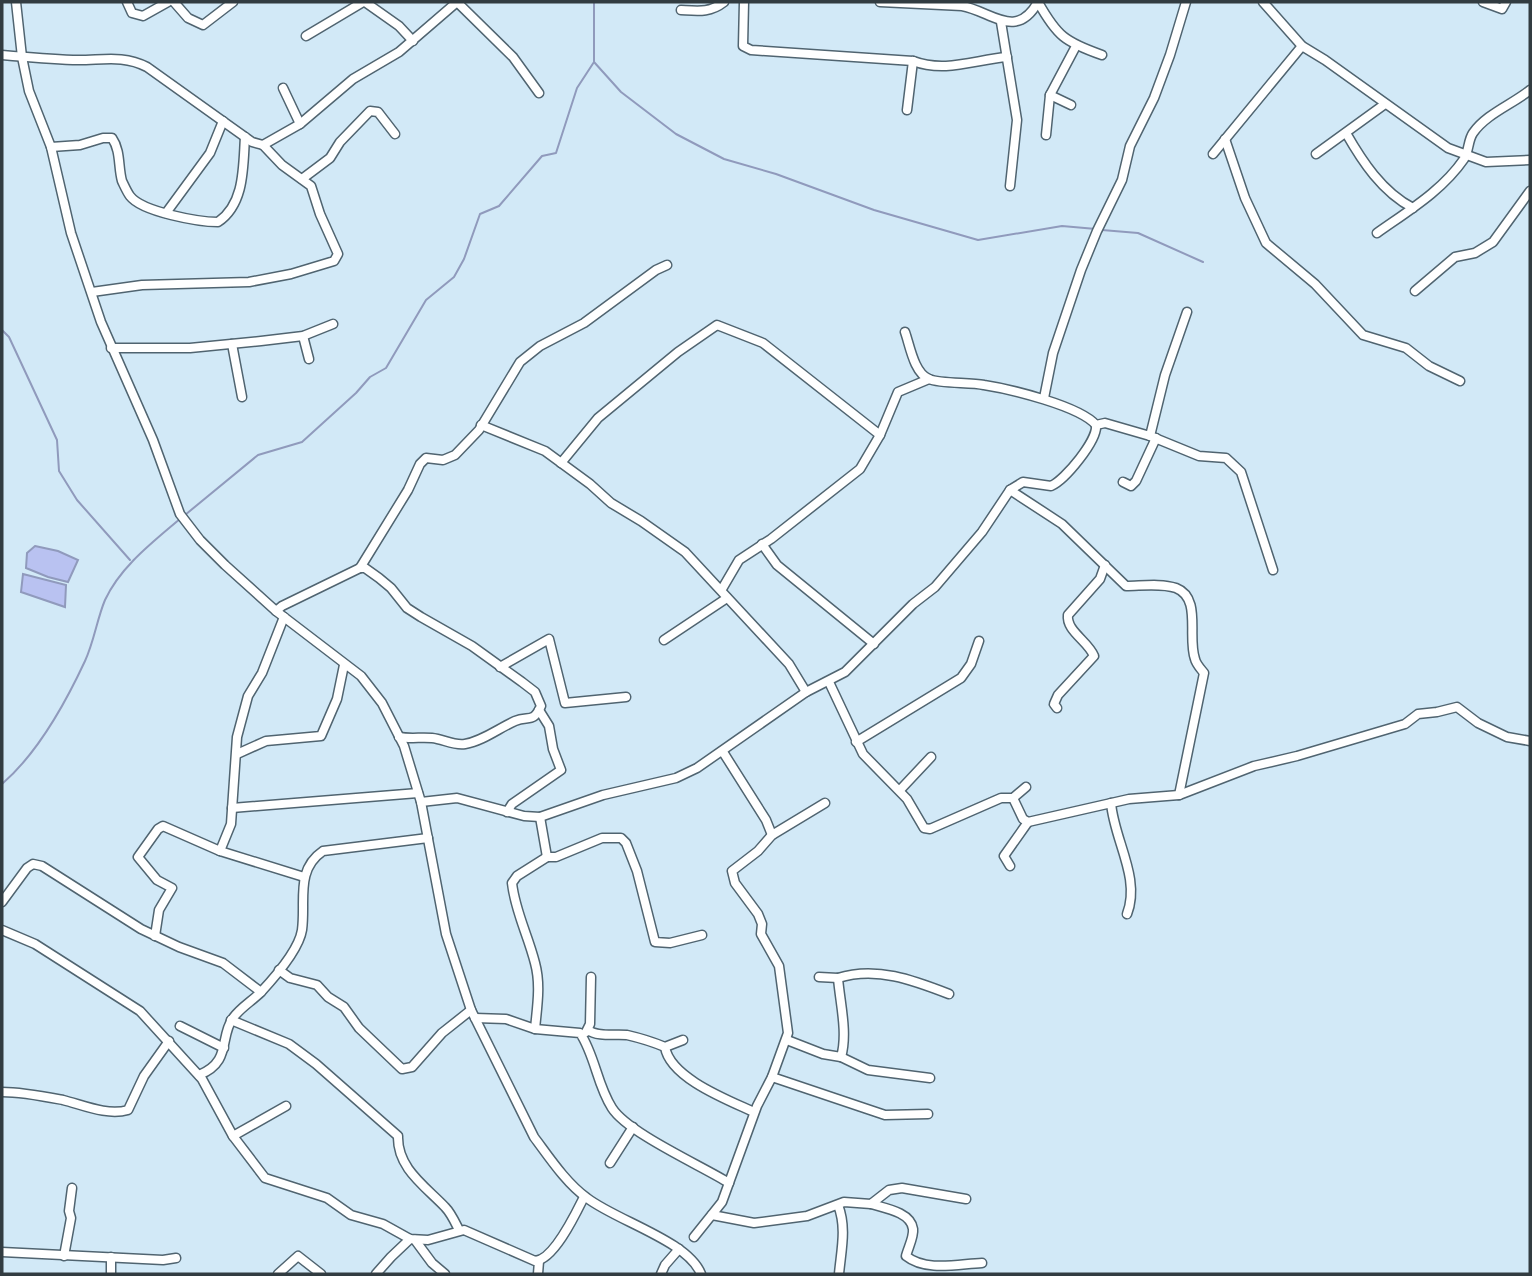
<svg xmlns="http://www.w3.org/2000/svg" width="1532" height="1276" font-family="'Fira Sans Condensed',sans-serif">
	<rect width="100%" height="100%" fill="#d2e9f7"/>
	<g fill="#b9c2f1" stroke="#909abc" stroke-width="2">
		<polygon points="35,546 58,551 78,560 68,582 48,577 26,568 27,553"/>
		<polygon points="23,574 66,585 65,607 21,592"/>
	</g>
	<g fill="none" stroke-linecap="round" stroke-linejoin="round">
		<g stroke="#909abc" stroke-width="2">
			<polyline points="594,62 621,92 676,134 724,159 776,174 874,210 978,240 1062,226 1096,229"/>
			<polyline points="1102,230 1138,233 1203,262"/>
			<polyline points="2,330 9,337 57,440 59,471 77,500 130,560"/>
			<polyline points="185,515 258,455 302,442 356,393 370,377 386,368 426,300 454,277 464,259 480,214 499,206 542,156 556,153 577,88 594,62 594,2"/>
			<path d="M2,784C38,753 65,704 85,661C94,642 97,619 105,600C121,566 153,542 181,518"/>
		</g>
		<defs>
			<g id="minor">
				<path d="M16,2L22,57L29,91L51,147L71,233L101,322L153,440L180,514L200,540L225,565L276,611L361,676L382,703L404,746L421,802L446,934L471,1010L534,1137C549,1157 566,1183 587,1198C617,1221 688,1241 701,1274"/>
				<polyline points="127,2 132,13 143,16 168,2"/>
				<polyline points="174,2 188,18 203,25 233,2"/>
				<polyline points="365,2 399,26 413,41"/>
				<polyline points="457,2 513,57 539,93"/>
				<polyline points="744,2 743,46 751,50 913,61 907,110"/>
				<path d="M880,2L962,6C991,11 1016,41 1038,2"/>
				<path d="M1038,2C1057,36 1065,42 1102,55"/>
				<polyline points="1263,2 1302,46 1325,60 1448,148 1486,162 1530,160"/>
				<polyline points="1483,2 1502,9 1506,2"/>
				<path d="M681,10C698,11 710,13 724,2"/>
				<polyline points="1001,22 1017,120 1010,186"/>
				<polyline points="306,36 363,2"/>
				<path d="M2,55C25,57 49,59 73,60C100,61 122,54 147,67L252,142L263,145L282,165L311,186L320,214L338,254L334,261L291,274L249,282L142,285L92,292"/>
				<path d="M913,61C945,73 974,60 1007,57"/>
				<polyline points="283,88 300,124"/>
				<polyline points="1050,95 1071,105"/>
				<path d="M1346,133C1362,161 1382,192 1413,208"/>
				<polyline points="1046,135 1050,95 1076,46"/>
				<polyline points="1225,139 1245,198 1266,243 1315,284 1363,335 1406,348 1429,366 1460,381"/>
				<polyline points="263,145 300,124 353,79 399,52 457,2"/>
				<path d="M51,147L80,145L103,138H112C121,151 118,167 122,181C124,185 127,192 130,196C142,212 199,222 218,222C245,204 243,166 245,137"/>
				<polyline points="1213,154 1302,46"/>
				<polyline points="1316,154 1385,104"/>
				<polyline points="302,179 330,158 340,142 370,111 378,112 395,134"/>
				<polyline points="166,213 210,153 223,121"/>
				<path d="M1377,233C1408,211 1442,191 1464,159C1469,151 1468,140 1473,133C1486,114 1513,104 1530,90"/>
				<polyline points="1415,291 1455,257 1475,253 1493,242 1530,191"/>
				<path d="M905,332C910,346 914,373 929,379C941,384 970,382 984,385C1010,389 1080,406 1096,425L1105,423L1150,436L1199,456L1226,458L1241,472L1273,570"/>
				<polyline points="303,336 309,359"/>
				<polyline points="232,344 242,397"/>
				<polyline points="111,348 190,348 261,341 303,336 333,324"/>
				<polyline points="1044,398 1053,353 1081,270 1097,231 1122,180 1130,146 1154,98 1170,55 1186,2"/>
				<polyline points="481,425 545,451 590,484 611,503 641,521 685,552 789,664 806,692"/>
				<polyline points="1150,436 1165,375 1187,312"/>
				<polyline points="561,463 598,418 678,352 717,325 763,343 880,435"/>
				<polyline points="1123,482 1131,486 1136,481 1156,438"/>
				<path d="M1010,490L1062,524L1126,586C1141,586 1161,583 1176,588C1202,598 1187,637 1195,659C1196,664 1201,669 1204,673L1179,795"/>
				<polyline points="762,544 777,565 874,644"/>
				<path d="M360,568H365L379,578L391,588L407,608L421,617L472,646L522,682L535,692L541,706C533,724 528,715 515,721C499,728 483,741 465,744C454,746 443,739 432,738C421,737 411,739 399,737"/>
				<polyline points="722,589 739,560 771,539 860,469 880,435 898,392 929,379"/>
				<polyline points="276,611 282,606 360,568 408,490 420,464 426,458 443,460 455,455 479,430 520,362 540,346 584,323 656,270 667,265"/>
				<polyline points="664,640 727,598"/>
				<polyline points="500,667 549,639 565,703 626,697"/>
				<polyline points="829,682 863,754 907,799 924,828 930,829 1001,798 1013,798 1026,787"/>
				<path d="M1057,708L1054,704L1058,695L1094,656C1088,641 1066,631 1068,615L1100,579L1105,565"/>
				<polyline points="856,742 961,678 971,664 979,641"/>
				<polyline points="723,752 766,820 772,835"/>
				<polyline points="237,754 266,741 321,736 337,699 344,665"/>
				<polyline points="900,790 931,757"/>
				<polyline points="1013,798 1023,819 1028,822 1129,799 1179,795 1254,766 1297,756 1405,724 1418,714 1437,712 1457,707 1478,723 1507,737 1530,741"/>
				<path d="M421,802L457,798L524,816L540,817L603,795L676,778L697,768L806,692L845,672L913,604L935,587L982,532L1010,490L1023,482L1051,486C1065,480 1098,440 1096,425"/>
				<path d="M1111,803C1114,840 1141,878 1127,914"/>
				<polyline points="232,808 418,793"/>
				<polyline points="507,812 512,804 561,770 553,749 549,726 539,710"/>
				<polyline points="540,817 547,857 556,857 602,838 621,838 626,843 637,871 655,942 670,943 702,935"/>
				<polyline points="220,851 231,824 237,737 248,696 262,673 284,617"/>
				<polyline points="1010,866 1004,856 1028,822"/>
				<polyline points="2,902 27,868 33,864 42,866 141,929 179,947 223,963 261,992"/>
				<path d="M2,930L35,944L140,1011L202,1079L233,1136L265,1178L327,1198L351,1215L383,1224L410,1239L428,1240L464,1230L535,1261C554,1260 576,1213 584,1197"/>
				<polyline points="155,936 159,910 172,888 157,880 138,857 158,829 163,826 220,851 304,877"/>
				<polyline points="279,970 290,978 317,985 328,997 344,1007 359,1028 402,1069 412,1067 442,1033 471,1010"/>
				<polyline points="819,977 838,978"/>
				<path d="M475,1018L506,1019L535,1029L580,1033C595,1055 597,1085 612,1108C628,1133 700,1165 729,1183"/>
				<path d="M231,1020L289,1044L316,1064L398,1136C397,1168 425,1186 445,1207C451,1213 455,1222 459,1230"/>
				<polyline points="180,1026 224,1048"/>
				<path d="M535,1029C537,1007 541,985 535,963C528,935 515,911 512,883L517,876L547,857"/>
				<path d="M588,1030C597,1037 615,1034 627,1035C640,1038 653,1042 665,1047L683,1040"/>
				<polyline points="586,1032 590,1024 591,977"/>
				<path d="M787,1040L823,1054L841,1057C848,1033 840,1003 838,978C876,966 913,980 949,994"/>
				<path d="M665,1047C670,1078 728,1100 754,1112"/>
				<polyline points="841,1057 868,1070 930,1078"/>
				<path d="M199,1075C232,1062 219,1037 233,1018C240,1008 252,1001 261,992C274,978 299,949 302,930C306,901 295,870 323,851L428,838"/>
				<polyline points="772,1077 885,1115 928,1114"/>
				<path d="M2,1092C22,1092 42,1096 63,1100C83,1105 107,1116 128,1110L144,1076L169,1041"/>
				<polyline points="233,1136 286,1106"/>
				<polyline points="610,1163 633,1127"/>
				<path d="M871,1204C884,1208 911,1212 913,1229C914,1237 908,1248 906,1256C926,1272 958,1264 982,1263"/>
				<path d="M838,1205C847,1228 841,1251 839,1274"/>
				<polyline points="712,1215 754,1223 807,1216 844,1202 871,1204 889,1190 902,1188 966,1199"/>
				<polyline points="694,1237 722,1202 757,1106 772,1077 788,1033 779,966 761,934 762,924 758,914 735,883 732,871 758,851 772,835 825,803"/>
				<polyline points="415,1240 432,1263 445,1274"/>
				<polyline points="2,1252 163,1260 176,1258"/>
				<polyline points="64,1256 71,1218 69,1211 72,1188"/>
				<polyline points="111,1257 111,1274"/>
				<polyline points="278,1274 298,1256 321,1274"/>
				<polyline points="376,1274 391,1257 410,1239"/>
				<polyline points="538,1274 539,1261"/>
				<polyline points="661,1274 665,1265 679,1249"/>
			</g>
		</defs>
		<use href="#minor" stroke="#506470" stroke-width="11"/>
		<use href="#minor" stroke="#fff" stroke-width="8"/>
	</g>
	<rect width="1532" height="1276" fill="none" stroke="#323c41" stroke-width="7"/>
</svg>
